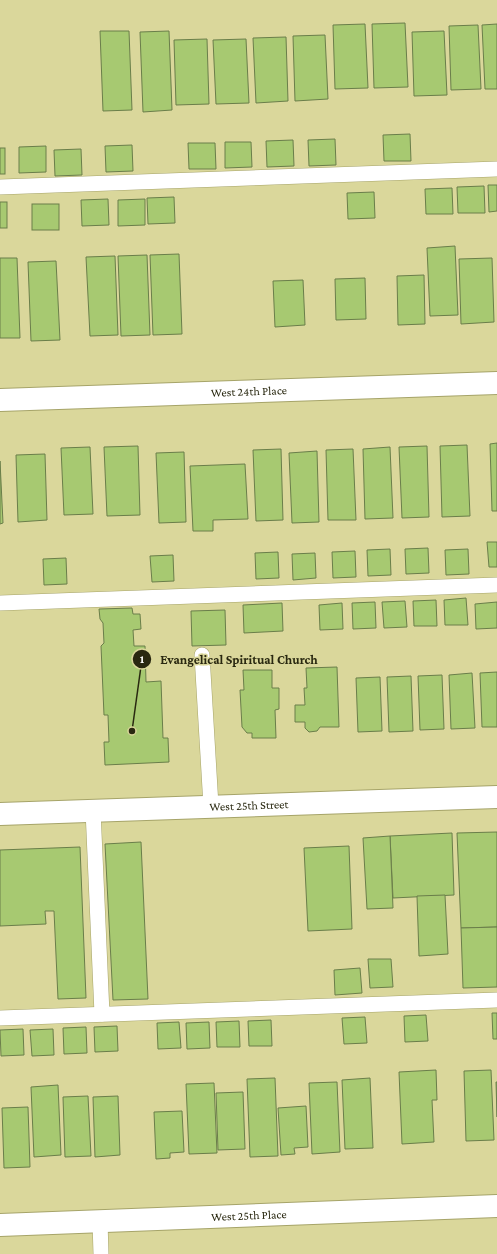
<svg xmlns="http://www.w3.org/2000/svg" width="497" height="1254" font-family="'Crimson Pro',serif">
	<rect width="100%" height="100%" fill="#dad79b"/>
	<g fill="#a7c971" stroke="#6a7e4a">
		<polygon points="405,23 408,87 374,88 372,24"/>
		<polygon points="365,24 368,88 335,89 333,25"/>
		<polygon points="497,24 497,89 485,89 482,25"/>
		<polygon points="478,25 481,89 451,90 449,26"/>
		<polygon points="100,31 129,31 132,110 103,111"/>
		<polygon points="169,31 172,110 143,112 140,32"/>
		<polygon points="444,31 447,95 414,96 412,32"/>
		<polygon points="325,35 328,99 295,101 293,36"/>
		<polygon points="286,37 288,101 256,103 253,38"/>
		<polygon points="207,39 209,104 176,105 174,40"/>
		<polygon points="246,39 249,103 216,104 213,40"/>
		<polygon points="410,134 411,161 384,161 383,135"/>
		<polygon points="335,139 336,165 309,166 308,140"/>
		<polygon points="293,140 294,166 267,167 266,141"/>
		<polygon points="225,142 251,142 252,167 225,168"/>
		<polygon points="188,143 215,143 216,169 189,169"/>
		<polygon points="132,145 133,171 106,172 105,146"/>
		<polygon points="46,146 46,172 19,173 19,147"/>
		<rect x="0" y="148" width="5" height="26"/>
		<polygon points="81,149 82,175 55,176 54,150"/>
		<polygon points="488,185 497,185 497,211 489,212"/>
		<polygon points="484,186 485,213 458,213 457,187"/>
		<polygon points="452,188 453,214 426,214 425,189"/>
		<polygon points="374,192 375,218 348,219 347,193"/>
		<polygon points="174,197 175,223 148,224 147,198"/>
		<polygon points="108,199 109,225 82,226 81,200"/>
		<polygon points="145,199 145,225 118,226 118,200"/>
		<rect x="0" y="202" width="7" height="26"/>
		<rect x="32" y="204" width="27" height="26"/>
		<polygon points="455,246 458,315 430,316 427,248"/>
		<polygon points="179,254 182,334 153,335 150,255"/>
		<polygon points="147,255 150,335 121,336 118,256"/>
		<polygon points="115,256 118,335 90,336 86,257"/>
		<polygon points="0,258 17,258 20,338 0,338"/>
		<polygon points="492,258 494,322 461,324 459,259"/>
		<polygon points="56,261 60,340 31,341 28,262"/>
		<polygon points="424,275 425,324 398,325 397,276"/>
		<polygon points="365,278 366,319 336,320 335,279"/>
		<polygon points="303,280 305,325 275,327 273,281"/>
		<polygon points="497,443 497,511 492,511 490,444"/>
		<polygon points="467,445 470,516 442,517 440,446"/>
		<polygon points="138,446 140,515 107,516 104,447"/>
		<polygon points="427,446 429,517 402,518 399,447"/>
		<polygon points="90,447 93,514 64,515 61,448"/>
		<polygon points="390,447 393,518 365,519 363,449"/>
		<polygon points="281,449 283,520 256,521 253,450"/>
		<polygon points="353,449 356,520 328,520 326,450"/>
		<polygon points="317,451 319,522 292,523 289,453"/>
		<polygon points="184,452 186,522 159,523 156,453"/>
		<polygon points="45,454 47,520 18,522 16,455"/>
		<polygon points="0,461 3,523 0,524"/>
		<polygon points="245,464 248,519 213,520 213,531 193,531 190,466"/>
		<polygon points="487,542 497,542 497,567 489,567"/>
		<polygon points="428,548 429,573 406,574 405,549"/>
		<polygon points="390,549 391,575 368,576 367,550"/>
		<polygon points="468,549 469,574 446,575 445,550"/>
		<polygon points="355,551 356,577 333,578 332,552"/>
		<polygon points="278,552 279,578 256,579 255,553"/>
		<polygon points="315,553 316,578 293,580 292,554"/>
		<polygon points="173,555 174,581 152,582 150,556"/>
		<polygon points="66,558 67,584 44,585 43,559"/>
		<polygon points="466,598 468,625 445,625 444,600"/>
		<polygon points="436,600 437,626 414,626 413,601"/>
		<polygon points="405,601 407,627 384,628 382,602"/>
		<polygon points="375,602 376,628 353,629 352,603"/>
		<polygon points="497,602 497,628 476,629 475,604"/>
		<polygon points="282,603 283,631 244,633 243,605"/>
		<polygon points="342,603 343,629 320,630 319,605"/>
		<polygon points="132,608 133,614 140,614 141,629 133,630 134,646 145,646 146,682 161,681 163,738 168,738 169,762 105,765 104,742 109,742 108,715 104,715 101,646 104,643 103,623 100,619 99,609"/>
		<polygon points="225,610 226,645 192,646 191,611"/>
		<polygon points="337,667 339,727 320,727 317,731 309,732 305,728 305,722 295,722 295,705 305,705 304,688 307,688 306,668"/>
		<polygon points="243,670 272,670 272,688 279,688 279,709 275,710 276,738 252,738 252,733 247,733 242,727 240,690 244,690"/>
		<polygon points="497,672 497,727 482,727 480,673"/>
		<polygon points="472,673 475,728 451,729 449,675"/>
		<polygon points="442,675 444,729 420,730 418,676"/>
		<polygon points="411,676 413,731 389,732 387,677"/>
		<polygon points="380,677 382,731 358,732 356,678"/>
		<polygon points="497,832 497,927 461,928 457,833"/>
		<polygon points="452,833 454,895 393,898 390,836"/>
		<polygon points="390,836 393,908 367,909 363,838"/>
		<polygon points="141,842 148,999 113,1000 105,844"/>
		<polygon points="349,846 352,929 308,931 304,848"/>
		<polygon points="80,847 86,998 58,999 54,911 45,911 46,924 0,926 0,850"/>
		<polygon points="445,895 448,954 419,956 417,896"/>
		<polygon points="497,927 497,987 463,988 461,928"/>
		<polygon points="368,959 391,959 393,987 370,988"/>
		<polygon points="360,968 362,993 335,995 334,970"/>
		<polygon points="492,1013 497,1013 497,1039 493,1039"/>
		<polygon points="426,1015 428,1041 405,1042 404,1016"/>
		<polygon points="365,1017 367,1043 344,1044 342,1018"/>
		<polygon points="271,1020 272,1046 249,1046 248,1021"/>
		<polygon points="239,1021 240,1047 217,1047 216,1022"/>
		<polygon points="179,1022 181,1048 158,1049 157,1023"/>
		<polygon points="209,1022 210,1048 187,1049 186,1023"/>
		<polygon points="117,1026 118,1051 95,1052 94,1027"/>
		<polygon points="86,1027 87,1053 64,1054 63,1028"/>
		<polygon points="23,1029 24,1055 1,1056 0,1030"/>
		<polygon points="53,1029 54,1055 32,1056 30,1030"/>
		<polygon points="436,1070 437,1100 432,1100 434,1142 402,1144 399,1072"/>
		<polygon points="491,1070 494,1140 466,1141 464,1071"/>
		<polygon points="275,1078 278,1156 250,1157 247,1079"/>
		<polygon points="370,1078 373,1148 345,1149 342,1080"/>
		<polygon points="337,1082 340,1152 312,1154 309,1083"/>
		<polygon points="496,1082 497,1082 497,1117"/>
		<polygon points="214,1083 217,1153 189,1154 186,1084"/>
		<polygon points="58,1085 61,1155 34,1157 31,1087"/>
		<polygon points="243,1092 245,1149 218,1150 216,1093"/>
		<polygon points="88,1096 91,1156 65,1157 63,1097"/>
		<polygon points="118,1096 120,1155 95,1157 93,1097"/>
		<polygon points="306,1106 308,1147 294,1148 295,1154 281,1155 278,1108"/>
		<polygon points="28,1107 30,1167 4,1168 2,1108"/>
		<polygon points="182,1111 184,1152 170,1153 170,1158 156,1159 154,1112"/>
	</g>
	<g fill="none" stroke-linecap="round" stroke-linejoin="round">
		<defs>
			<g id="service">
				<polyline points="0,187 497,169"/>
				<polyline points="0,603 497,585"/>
				<polyline points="202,655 211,806"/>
				<polyline points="93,810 102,1014"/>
				<polyline points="0,1018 497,1000"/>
				<polyline points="100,1221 101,1254"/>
			</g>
			<g id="minor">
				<path id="s1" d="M0,400L497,383"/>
				<path id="s2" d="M0,1225L497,1206"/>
			</g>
			<g id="tertiary">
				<path id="s3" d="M0,814L497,797"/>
			</g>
		</defs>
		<use href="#service" stroke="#a6a469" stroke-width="16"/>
		<use href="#minor" stroke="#a6a469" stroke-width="24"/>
		<use href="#tertiary" stroke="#a6a469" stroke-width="24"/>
		<use href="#service" stroke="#fff" stroke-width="15"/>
		<use href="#minor" stroke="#fff" stroke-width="22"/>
		<use href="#tertiary" stroke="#fff" stroke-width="22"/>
	</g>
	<g text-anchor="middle" stroke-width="3" stroke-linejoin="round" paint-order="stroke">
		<g font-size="12" fill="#292810" stroke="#dad79b">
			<text dy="4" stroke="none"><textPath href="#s1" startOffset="249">West 24th Place</textPath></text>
			<text dy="4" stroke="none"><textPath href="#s3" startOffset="249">West 25th Street</textPath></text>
			<text dy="4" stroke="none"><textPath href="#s2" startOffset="249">West 25th Place</textPath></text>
		</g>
	</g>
	<path fill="none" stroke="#292810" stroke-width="1.5" d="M132 731L142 659"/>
	<g fill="#292810" stroke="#dad79b" stroke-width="1.5">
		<circle cx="132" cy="731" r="4"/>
		<circle cx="142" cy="659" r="10"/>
	</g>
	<g font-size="12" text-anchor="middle" font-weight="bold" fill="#fff">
		<text x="142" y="663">1</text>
	</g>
	<g font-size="13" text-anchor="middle" font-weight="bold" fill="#292810" stroke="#dad79b" stroke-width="3" stroke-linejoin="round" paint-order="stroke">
		<text x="239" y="664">Evangelical Spiritual Church</text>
	</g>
</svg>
